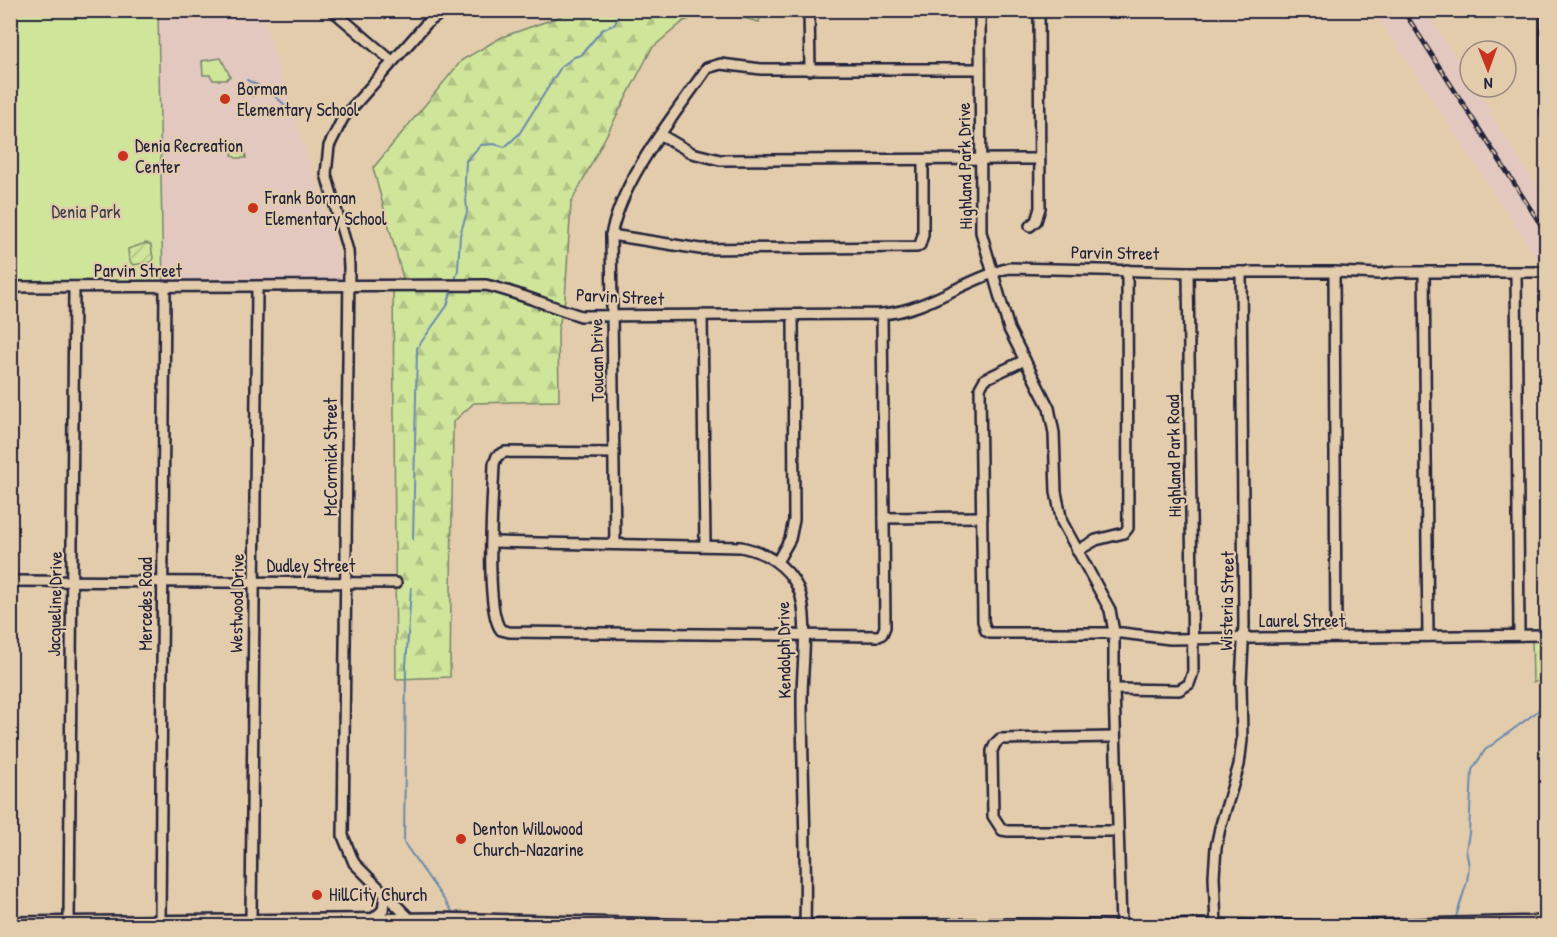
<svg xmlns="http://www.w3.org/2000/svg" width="1557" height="937" font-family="'Patrick Hand',sans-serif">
	<defs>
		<pattern id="grass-tufts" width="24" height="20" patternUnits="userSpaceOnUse" patternTransform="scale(1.5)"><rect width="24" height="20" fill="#cfe59a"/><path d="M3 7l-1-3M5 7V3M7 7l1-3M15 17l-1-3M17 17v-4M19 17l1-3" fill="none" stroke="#b1c486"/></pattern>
		<pattern id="forest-firs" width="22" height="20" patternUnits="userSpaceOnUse" patternTransform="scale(1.5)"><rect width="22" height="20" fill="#cfe59a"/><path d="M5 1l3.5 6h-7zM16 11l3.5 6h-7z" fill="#b1c486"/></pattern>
		<pattern id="garden-furrows" width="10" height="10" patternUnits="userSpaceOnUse" patternTransform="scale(1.5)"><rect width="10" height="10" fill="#cfe59a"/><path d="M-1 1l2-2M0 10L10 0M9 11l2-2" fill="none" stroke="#b1c486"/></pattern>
	</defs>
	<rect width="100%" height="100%" fill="#e3ccac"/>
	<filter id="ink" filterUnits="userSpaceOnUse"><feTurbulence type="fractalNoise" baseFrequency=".0167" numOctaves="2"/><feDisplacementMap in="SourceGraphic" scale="12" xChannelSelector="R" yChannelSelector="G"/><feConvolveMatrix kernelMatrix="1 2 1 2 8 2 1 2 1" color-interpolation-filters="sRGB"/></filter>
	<g filter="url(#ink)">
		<g fill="#e3c8bf">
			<polygon points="158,11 261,11 349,285 163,287"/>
			<polygon points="1374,11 1425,11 1470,79 1470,87 1475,87 1546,201 1546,264 1540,264"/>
		</g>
		<polygon fill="url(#grass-tufts)" stroke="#78846a" stroke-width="1.5" points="1546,637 1546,678 1542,681 1533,682 1532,638"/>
		<g fill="url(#forest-firs)" stroke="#78846a" stroke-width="1.5">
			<polygon points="569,11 713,11 684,21 652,48 571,203 565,299 558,330 559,401 474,403 453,422 450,677 396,679 393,283 403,278 373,168 462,60 502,37 559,17"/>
			<polygon points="718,11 761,11 759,22"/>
		</g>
		<g fill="#cfe59a" stroke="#78846a" stroke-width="1.5">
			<polygon points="10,11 158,11 163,287 11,288"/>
			<polygon points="221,58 230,76 226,80 213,80 210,75 203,75 202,61"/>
			<polygon points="240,144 244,145 246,158 236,158 232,155 234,146"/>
		</g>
		<polygon fill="url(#garden-furrows)" stroke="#78846a" stroke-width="1.5" points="146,243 151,245 153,258 151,262 133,265 129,260 128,249"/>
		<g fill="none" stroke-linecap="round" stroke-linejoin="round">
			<g stroke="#6b8aad" stroke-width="2">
				<polyline points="247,80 269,91 285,105"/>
				<polyline points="253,96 258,86"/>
				<polyline points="454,284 458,270 460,235 467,212 465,182 466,161 481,145 494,144 505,147 519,134 561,67 574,57 581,55 602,30 615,24 619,12 623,10"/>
				<polyline points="413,540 417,348 447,306 452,289"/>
				<polyline points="411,588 406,667 404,843 452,911"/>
				<polyline points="1456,917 1467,882 1469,866 1466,850 1469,833 1472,770 1485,750 1538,711 1546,698"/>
			</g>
			<defs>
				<g id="minor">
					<polyline points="332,10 392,61"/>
					<polyline points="809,10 810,70"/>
					<polyline points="980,10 981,232 1009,329 1049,408 1054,433 1056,492 1062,522 1110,610 1114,632 1114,689"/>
					<polyline points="1546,10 1546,112"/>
					<polyline points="661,135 692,153 720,160 1039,159"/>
					<polyline points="1030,226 1036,221 1040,208 1039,10"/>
					<polyline points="611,235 700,249 917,247 920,245 923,235 923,160"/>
					<polyline points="1334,272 1336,637"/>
					<polyline points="1424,272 1428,636"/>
					<polyline points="1516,273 1519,635"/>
					<path d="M10,287L486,285C519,293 549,306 581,316L882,314C927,311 965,279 1009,268L1188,272"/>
					<polyline points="702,316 705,545"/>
					<polyline points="1025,360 985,379 980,388 983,621 986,631 990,633 1122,633 1170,639 1546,635"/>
					<path d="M614,453L505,452L497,456L494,464C493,495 484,610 501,630L509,632L879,636L882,634L885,627L882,314"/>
					<polyline points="884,518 982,517"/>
					<path d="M492,542L741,547C765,552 787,565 798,588C810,614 802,667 802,697C802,773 807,849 805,925"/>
					<path d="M615,544L611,235C624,175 673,118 707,68L721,64L761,69H980"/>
					<polyline points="1077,551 1096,540 1124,533 1128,528 1127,270"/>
					<polyline points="777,562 790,539 794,520 793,315"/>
					<polyline points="10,581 396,583"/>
					<polyline points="1114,737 1000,739 995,744 992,751 993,816 1002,830 1008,831 1118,831"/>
					<polyline points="251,919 257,287"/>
					<polyline points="373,919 383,910 385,894"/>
					<polyline points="69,921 74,288"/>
					<polyline points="160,921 165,287"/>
					<polyline points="10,922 438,918 704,925 1036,924 1121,926 1216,924 1326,926 1546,921"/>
					<polyline points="410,926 410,919 354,863 343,836 349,267 348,251 326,174 329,146 343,118 427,23 445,10"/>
					<polyline points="1121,926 1114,689 1179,690 1189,684 1193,672 1188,272 1334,272 1380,274 1396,272 1546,272"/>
					<polyline points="1216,926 1214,876 1216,847 1220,828 1239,765 1242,740 1241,682 1244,625 1241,272"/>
				</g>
			</defs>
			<use href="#minor" stroke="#22223b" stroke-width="14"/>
			<use href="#minor" stroke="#e3ccac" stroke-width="9"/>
			<defs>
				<polyline id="rail" points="1403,10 1546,233"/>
			</defs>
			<use href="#rail" stroke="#22223b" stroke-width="4.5"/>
			<use href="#rail" stroke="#e3ccac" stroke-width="2" stroke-dasharray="7" stroke-linecap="butt"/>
		</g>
	</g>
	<g fill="#c8321e" stroke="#e3ccac" stroke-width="2">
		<circle cx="225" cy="99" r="6"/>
		<circle cx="123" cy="156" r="6"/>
		<circle cx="253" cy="208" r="6"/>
		<circle cx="461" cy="839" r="6"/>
		<circle cx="317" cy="895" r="6"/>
	</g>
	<g text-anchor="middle" stroke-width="4.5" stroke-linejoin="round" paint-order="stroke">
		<g font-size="18" fill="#22223b" stroke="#e3ccac" text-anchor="start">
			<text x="237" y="95">Borman<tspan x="237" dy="21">Elementary School</tspan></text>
			<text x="135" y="152">Denia Recreation<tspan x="135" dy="21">Center</tspan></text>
			<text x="265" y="204">Frank Borman<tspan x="265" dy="21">Elementary School</tspan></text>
			<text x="473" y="835">Denton Willowood<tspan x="473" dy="21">Church-Nazarine</tspan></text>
			<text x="329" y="901">HillCity Church</text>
		</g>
		<g font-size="18" fill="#22223b" stroke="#e3ccac">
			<text transform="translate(965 166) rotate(-91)" y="6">Highland Park Drive</text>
			<text transform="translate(1115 253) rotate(1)" y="6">Parvin Street</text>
			<text x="138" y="277">Parvin Street</text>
			<text transform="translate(620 297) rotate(3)" y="6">Parvin Street</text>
			<text transform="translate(597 360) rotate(-91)" y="6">Toucan Drive</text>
			<text transform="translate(1174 456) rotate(-91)" y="6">Highland Park Road</text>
			<text transform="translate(331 457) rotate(-90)" y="6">McCormick Street</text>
			<text x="311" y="572">Dudley Street</text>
			<text transform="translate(1227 601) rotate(-89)" y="6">Wisteria Street</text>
			<text transform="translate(237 603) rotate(-89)" y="6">Westwood Drive</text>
			<text transform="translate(55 604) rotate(-89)" y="6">Jacqueline Drive</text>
			<text transform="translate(146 604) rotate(-90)" y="6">Mercedes Road</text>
			<text x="1302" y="627">Laurel Street</text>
			<text transform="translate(784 650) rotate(-91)" y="6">Kendolph Drive</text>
		</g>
		<g font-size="18" fill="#3c3f49" stroke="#e3ccac">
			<text x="86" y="218">Denia Park</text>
		</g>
	</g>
	<rect width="1557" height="937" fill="none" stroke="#e3ccac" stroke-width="36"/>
	<rect x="18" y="18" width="1521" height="901" fill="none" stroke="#22223b" stroke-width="2" filter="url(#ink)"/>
	<g transform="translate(1488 69) rotate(179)"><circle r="28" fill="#e3ccac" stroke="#96887f" stroke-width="1.5"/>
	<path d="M0-4.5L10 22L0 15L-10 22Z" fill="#c8321e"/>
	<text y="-9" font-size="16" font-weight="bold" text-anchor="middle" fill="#22223b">N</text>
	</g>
</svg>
